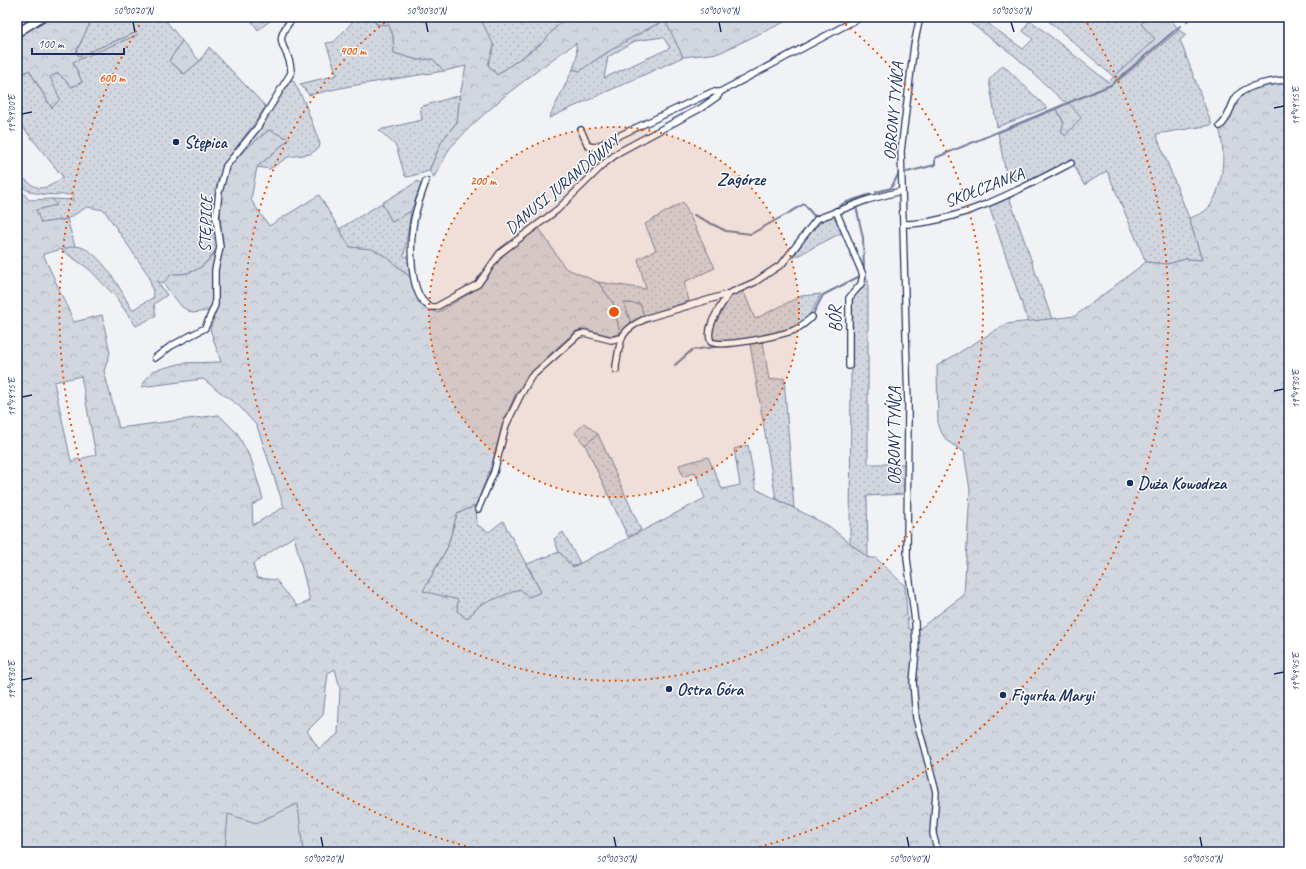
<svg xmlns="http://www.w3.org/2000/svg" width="1306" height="869" font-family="Caveat,sans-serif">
	<defs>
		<pattern id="grass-dots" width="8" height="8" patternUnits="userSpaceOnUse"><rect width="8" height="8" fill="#d2d6df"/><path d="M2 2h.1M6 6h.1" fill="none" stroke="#b4b8c2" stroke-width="1.8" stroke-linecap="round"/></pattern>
		<pattern id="forest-crowns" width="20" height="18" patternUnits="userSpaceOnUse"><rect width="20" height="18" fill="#d2d6df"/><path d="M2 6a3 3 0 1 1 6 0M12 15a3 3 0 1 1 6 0" fill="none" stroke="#b4b8c2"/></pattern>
	</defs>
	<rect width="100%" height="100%" fill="#f1f2f5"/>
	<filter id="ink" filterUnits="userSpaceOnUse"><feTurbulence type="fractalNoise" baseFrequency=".025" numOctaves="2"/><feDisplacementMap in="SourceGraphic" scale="8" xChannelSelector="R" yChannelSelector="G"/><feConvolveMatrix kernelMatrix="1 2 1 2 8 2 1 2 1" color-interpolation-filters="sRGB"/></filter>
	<g filter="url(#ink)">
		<g fill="url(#grass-dots)" stroke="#76829e" fill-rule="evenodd">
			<path d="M93,17H163L182,41L170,61L183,74L200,61L209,47L266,107L224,165L216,194L213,219L218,247C204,266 197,275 172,274L163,283L157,281L167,295L154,304L156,316L136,326L115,296L89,269L60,249C65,248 71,246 76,246C101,249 121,291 132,310L154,297L149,276L104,210L87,207L67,219L41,223L35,210L56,205L52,199L74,200L71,195C52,194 17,199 17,172C35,190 42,194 63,177L17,120V77L29,70L51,107L60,99L49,77L58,73L72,87L82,82L73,62L135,33L79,56L76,52Z"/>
			<polygon points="249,17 275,17 258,30"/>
			<polygon points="357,17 375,17 376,24 389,24 393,36 394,53 418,60 433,59 444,71 350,86 309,95 300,84 337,75 326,43 334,42"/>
			<polygon points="463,17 557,17 560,23 542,43 497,75 488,65 494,46"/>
			<polygon points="962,17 979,17 1023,49 1033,39 1023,31 1030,20 1108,82 1114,77 1044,17 1148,17 1141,24 1155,39 1114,77 1118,81 1179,30 1186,35 1180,40 1212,125 1156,134 1189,218 1202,260 1186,259 1167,264 1146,262 1107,171 1084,185 1072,161 1030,182 1025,172 1007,179 998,133 1057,109 1064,124 1065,136 1069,103 1063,101 1015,56"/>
			<path d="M666,20L683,57L549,118L573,69L580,71C607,51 635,35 666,20ZM663,37L670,48L604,78L608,57L635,41Z"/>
			<polygon points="1003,65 1047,108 997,127 989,80"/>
			<polygon points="293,80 304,101 320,144 319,148 310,154 288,157 270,169 257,167 288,140 269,130 247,148 246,142 288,81"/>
			<polygon points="460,95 457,122 442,141 429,171 408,177 405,176 396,146 379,130 422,120 420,107"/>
			<polygon points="1009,197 1052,319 1028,322 989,206"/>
			<polygon points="683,202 715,268 684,282 689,301 644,316 640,304 624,303 631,323 620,333 613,303 598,282 646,289 638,259 656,250 645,224"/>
			<path d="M382,203L392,222L411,211L404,256L409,258L412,279C388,257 383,251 350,247L339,229Z"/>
			<polygon points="829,216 834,216 838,220 843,232 793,258 810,231"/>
			<polygon points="866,278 868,279 868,464 905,464 904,494 867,496 868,558 850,543 851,374 852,372 851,300 862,289"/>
			<path d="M743,290L755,319L801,296L821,294C816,304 811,315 802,322C789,333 731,343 714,341C706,327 723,309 730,297L734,293Z"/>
			<polygon points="763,342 769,380 784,378 794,508 776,499 750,344"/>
			<polygon points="598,434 641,530 628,537 585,445"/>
			<polygon points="476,505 477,525 489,532 503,521 541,592 529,597 480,605 467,619 423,591 447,548 457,514"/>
			<polygon points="563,532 580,563 572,567 559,552 554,539"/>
		</g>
		<g fill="url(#forest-crowns)" stroke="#76829e" fill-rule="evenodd">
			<polygon points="50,17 93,17 76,52 79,56 135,33 137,35 73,62 82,82 72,87 58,73 50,77 60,99 52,108 29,70 17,77 17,35 33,24"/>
			<path d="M375,17L480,18L494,46L488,65L497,75L542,43L560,23L557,17H795L719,53L683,57L665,20C635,35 607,51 580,71L573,69L577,57L576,43L554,58L507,94L472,125L450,148L434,177L429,171L442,141L457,122L460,95L466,66L444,71L433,59L418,60L394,53L393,36L389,25L376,24Z"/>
			<polygon points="1148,17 1169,17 1179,30 1118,81 1114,77 1155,39 1141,24"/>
			<polygon points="182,41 200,61 184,74 169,61"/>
			<path d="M1269,82H1289V852H17V186L29,200L52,199L57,205L36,210L41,223L67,219L75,246L43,254L74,322L102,315L110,353L104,371L119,428L219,415L237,433L251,459L263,499L252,505L253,525L284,507L257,426L240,407L203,379L141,387L152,371L183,363L221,362L210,329L214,319L208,311L192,313L182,307L163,283L172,274C200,275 207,263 223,242C219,218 218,192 229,169C236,155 257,140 269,130L289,139L257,167L251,200L269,226L319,195L350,247L372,249L387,257L412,279L423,306L437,313L480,287L490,273L500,253L539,228L565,268L598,282L613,303L620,333L612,336L585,329L576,331L551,353L516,393L502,426L491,468L476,505L457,514L447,548L423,591L458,600L457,611L467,619L480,605L520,589L529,597L541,592L527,564L559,552L573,567L705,498L695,472L683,477L679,465L708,457L722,489L740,485L734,449L748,445L756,489L829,526L868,558H876L905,586L908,628L915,632L964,595L970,490L964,452L947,441L938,427L937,366L1006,324L1075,316L1146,262L1167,264L1186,259L1202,260L1189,218C1196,216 1206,212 1210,206C1224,185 1226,151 1219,128L1238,98L1250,90ZM81,376L96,455L71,461L54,382ZM294,536L310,601L297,606L276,580L257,578L253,564ZM335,669L340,688L338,734L319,749L307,731L323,715L328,673Z"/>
			<polygon points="1069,103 1081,118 1065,136 1061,131 1064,123 1057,109"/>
			<polygon points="418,181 421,185 411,211 392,222 382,203"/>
			<polygon points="624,303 640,304 644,316 631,323"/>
			<polygon points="584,423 598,434 585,445 575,433"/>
		</g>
		<polygon fill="#d2d6df" stroke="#76829e" points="298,804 303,852 225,852 228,814 256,823"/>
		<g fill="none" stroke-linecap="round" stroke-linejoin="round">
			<g stroke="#707c9a" stroke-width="2">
				<polyline points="1187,21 1191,17"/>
				<polyline points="907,172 935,165 935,158 1111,85 1180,26"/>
				<polyline points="876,192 891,188 899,173"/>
				<polyline points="856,206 863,238 864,270"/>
				<polyline points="834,209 844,203 871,194"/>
				<polyline points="787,214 804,204 814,216 823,214"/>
				<polyline points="694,215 726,231 751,234 785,215"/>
				<polyline points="813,314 823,295 860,276"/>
				<polyline points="675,365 692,350 722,346"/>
			</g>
			<defs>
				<g id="minor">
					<polyline points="920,17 914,45 901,151 908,406 907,558 915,622 916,651 913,682 916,718 936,792 933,834 938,852"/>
					<path d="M1220,126C1228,120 1230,108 1235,99C1242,85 1275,80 1289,80"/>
					<polyline points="581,130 588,146 595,147 712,92 720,92"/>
					<path d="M426,181C421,196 415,210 413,226C410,246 409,296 430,307H436L478,284L500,253L557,210L605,163L619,152L701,108L718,96L720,92L861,17"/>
					<polyline points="836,211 863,275 861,284 849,298 849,366"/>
					<path d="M904,224C957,224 1025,187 1071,163"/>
					<path d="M728,294C721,307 704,327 711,342C725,348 776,336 792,331C800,328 806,322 812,317"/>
					<path d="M155,358L171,346L205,328L215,305V270L220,247L216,218L219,192L226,166L257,128L291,73C292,46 267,46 294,17"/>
					<path d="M616,370V366C621,337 619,331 647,318L728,294L755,282L782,264L817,219L867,200L901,191"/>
					<polyline points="478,509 494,472 506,425 520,396 531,377 578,335 584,333 611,340 621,338"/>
				</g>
				<polyline id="tertiary" points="17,33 42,17"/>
			</defs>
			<use href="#minor" stroke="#1b2f5e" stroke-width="8"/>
			<use href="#tertiary" stroke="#1b2f5e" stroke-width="10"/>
			<use href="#minor" stroke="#fff" stroke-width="5.5"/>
			<use href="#tertiary" stroke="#fff" stroke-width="7"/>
		</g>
	</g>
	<path fill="none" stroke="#1b2f5e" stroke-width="1.5" d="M133,22L135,32M426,22L428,32M719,22L721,32M1011,22L1014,32M1274,108L1284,106M22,114L32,112M1274,391L1284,389M22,397L32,395M1274,674L1284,672M22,680L32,678M321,837L323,847M614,837L616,847M907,837L909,847M1200,837L1202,847"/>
	<circle cx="614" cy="312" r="185" fill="#e8590c" fill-opacity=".12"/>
	<g fill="none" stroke="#e8590c" stroke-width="2" stroke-dasharray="2 4">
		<circle cx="614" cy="312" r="185"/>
		<path d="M836 17A369 369 0 1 1 392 17"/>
		<path d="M489 852A554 554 0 0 1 144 18M1084 18A554 554 0 0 1 739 852"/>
	</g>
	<g fill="#1b2f5e" stroke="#fff" stroke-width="1.5">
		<circle cx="176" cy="142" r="4"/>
		<circle cx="1130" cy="483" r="4"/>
		<circle cx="669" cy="689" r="4"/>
		<circle cx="1003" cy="695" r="4"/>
	</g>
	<g text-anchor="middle" stroke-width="3" stroke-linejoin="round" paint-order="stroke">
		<g font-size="17" fill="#1b2f5e" stroke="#fff">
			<text transform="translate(893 111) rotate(-85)" y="6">OBRONY TYŃCA</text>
			<text transform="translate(562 184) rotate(-40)" y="6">DANUSI JURANDÓWNY</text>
			<text transform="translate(984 187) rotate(-21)" y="6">SKOŁCZANKA</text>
			<text transform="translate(205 224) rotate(-88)" y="6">STĘPICE</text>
			<text transform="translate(835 319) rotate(-90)" y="6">BÓR</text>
			<text transform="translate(894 436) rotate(-90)" y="6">OBRONY TYŃCA</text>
		</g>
		<g font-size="17" font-weight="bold" fill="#1b2f5e" stroke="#fff" text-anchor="start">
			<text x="184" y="148">Stępica</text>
			<text x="1138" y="489">Duża Kowodrza</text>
			<text x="677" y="695">Ostra Góra</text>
			<text x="1011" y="701">Figurka Maryi</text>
		</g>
		<g font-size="18" font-weight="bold" fill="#1b2f5e" stroke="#fff">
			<text x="741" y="185">Zagórze</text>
		</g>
	</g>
	<circle cx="614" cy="312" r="6" fill="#e8590c" stroke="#fff" stroke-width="2"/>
	<g font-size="12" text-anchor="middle" font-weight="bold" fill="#e8590c" stroke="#fff" stroke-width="3" stroke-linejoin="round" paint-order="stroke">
		<text x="353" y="55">400 m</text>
		<text x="112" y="82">600 m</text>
		<text x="483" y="185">200 m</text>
	</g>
	<rect width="1306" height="869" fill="none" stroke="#fff" stroke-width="44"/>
	<path d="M32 48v6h92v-6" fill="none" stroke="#1b2f5e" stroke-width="2"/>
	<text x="38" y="48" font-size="12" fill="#1b2f5e" stroke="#ffffff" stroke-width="3" paint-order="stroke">100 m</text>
	<rect x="22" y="22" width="1262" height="825" fill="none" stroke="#1b2f5e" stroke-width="1.5"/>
	<g font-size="10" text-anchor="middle" fill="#1b2f5e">
		<text x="133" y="14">50°00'20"N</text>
		<text x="426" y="14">50°00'30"N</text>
		<text x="719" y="14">50°00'40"N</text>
		<text x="1011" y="14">50°00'50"N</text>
		<text transform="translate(1295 106) rotate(-90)" y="4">19°49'15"E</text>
		<text transform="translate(11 114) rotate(-90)" y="4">19°49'00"E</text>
		<text transform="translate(1295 389) rotate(-90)" y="4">19°49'30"E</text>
		<text transform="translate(11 397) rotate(-90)" y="4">19°49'15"E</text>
		<text transform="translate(1295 672) rotate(-90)" y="4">19°49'45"E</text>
		<text transform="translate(11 680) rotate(-90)" y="4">19°49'30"E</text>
		<text x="323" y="862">50°00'20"N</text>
		<text x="616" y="862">50°00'30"N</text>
		<text x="909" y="862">50°00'40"N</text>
		<text x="1202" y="862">50°00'50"N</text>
	</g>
</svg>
